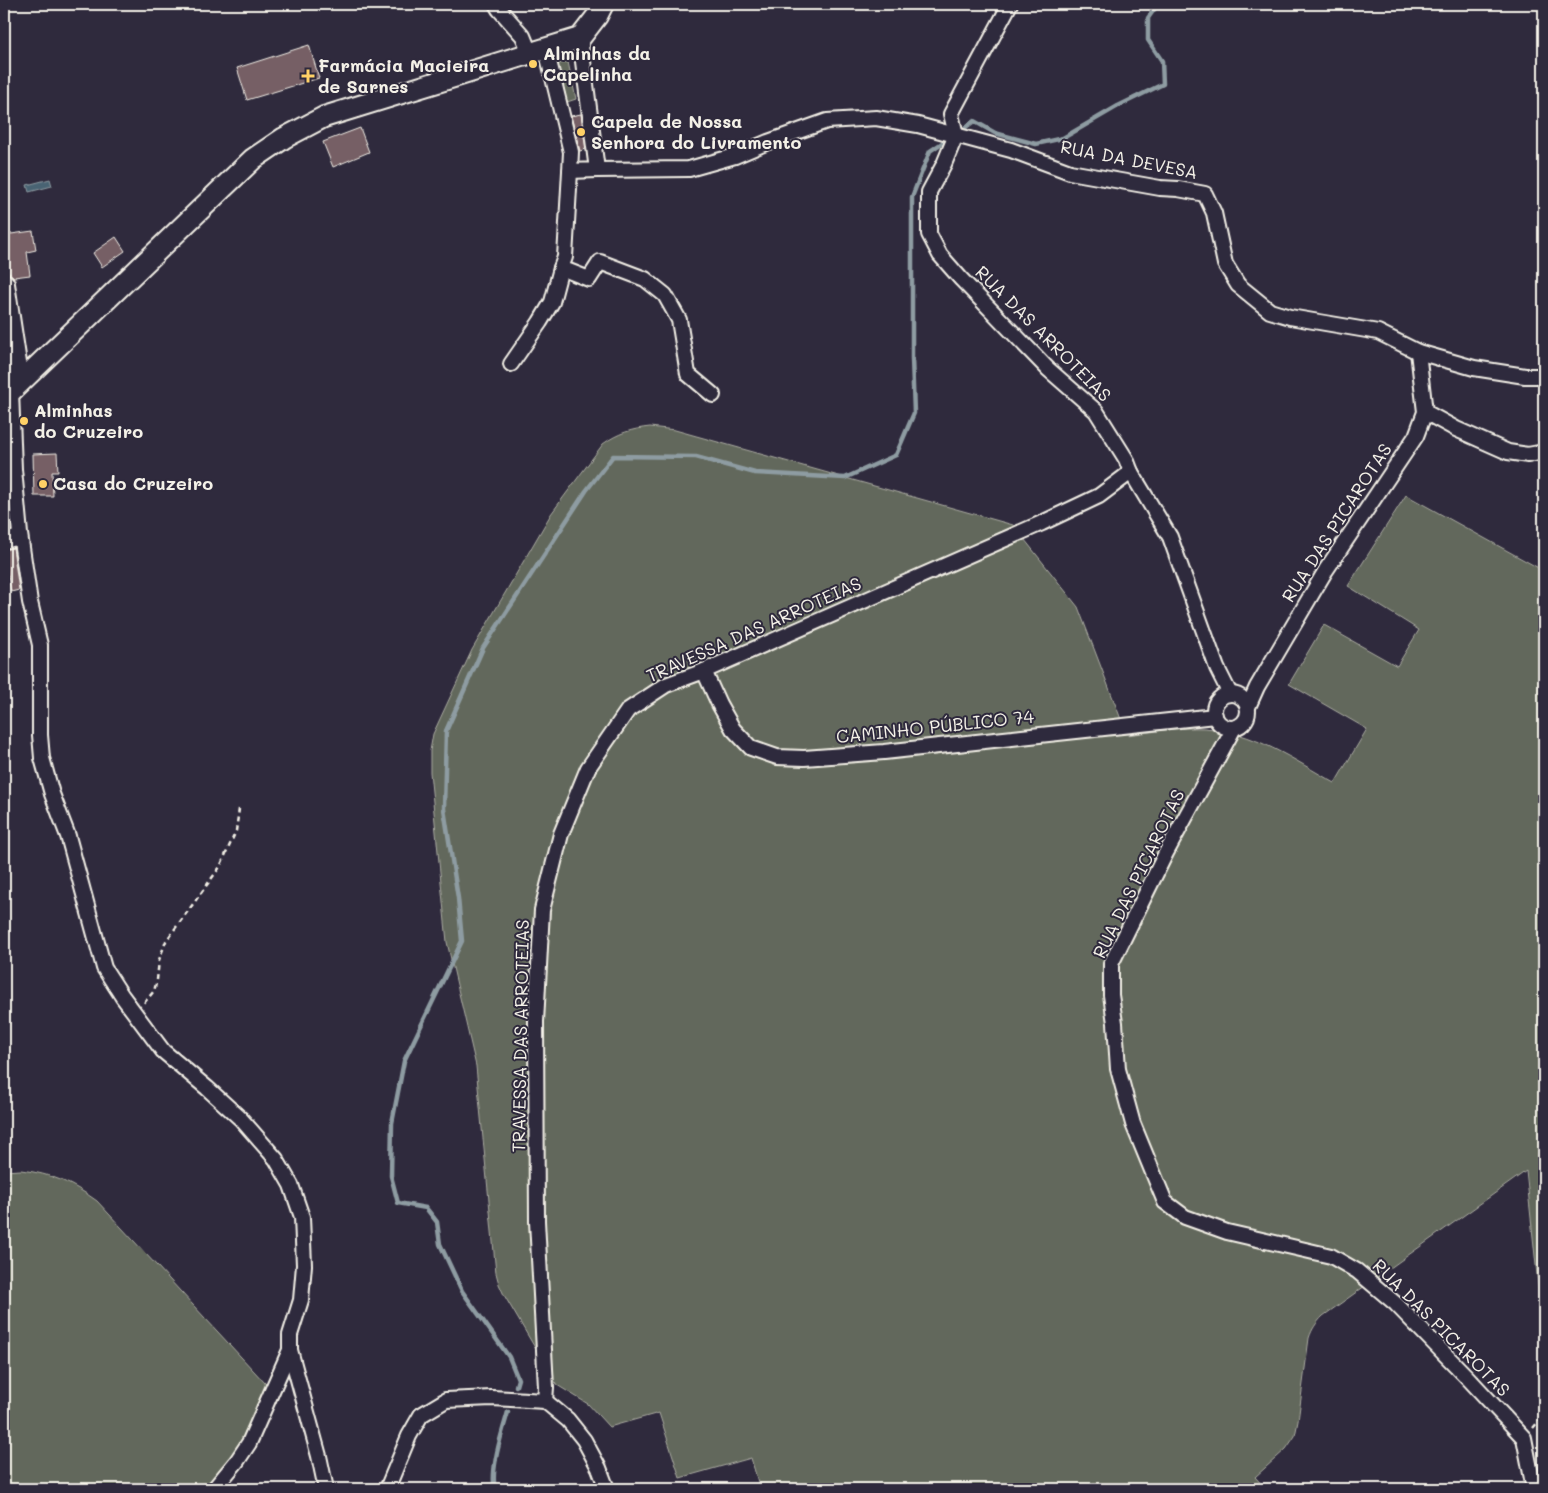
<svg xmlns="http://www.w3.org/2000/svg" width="1548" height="1493" font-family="Mali,sans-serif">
	<rect width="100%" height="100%" fill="#2f2a3d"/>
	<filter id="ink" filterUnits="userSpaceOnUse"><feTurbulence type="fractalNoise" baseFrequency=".02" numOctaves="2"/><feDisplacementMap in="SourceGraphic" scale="10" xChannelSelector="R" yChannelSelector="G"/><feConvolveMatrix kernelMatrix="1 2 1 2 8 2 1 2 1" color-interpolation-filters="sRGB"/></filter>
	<g filter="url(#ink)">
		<g fill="#62685b" stroke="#abaca2">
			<polygon points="568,62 576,99 567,102 558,64"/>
			<path d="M650,427L675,430L1013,525L1078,607L1127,735C1153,732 1179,727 1204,728C1253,731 1294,760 1335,783L1367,729L1289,684L1324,625L1397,666L1419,630L1348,586L1406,495L1544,571V1341L1526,1171L1323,1316C1316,1323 1312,1329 1309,1338L1298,1421L1295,1436L1286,1449L1255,1477L1266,1489H760L751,1458L680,1478L659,1413L609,1427L588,1404L557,1385L504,1295L499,1284L496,1273L476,1066L447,942L430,772V751L433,734L472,650L551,514L603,444C618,433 632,429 650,427Z"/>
			<path d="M21,1170C52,1174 72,1183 97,1201L265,1383L266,1387L252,1421L238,1448L204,1489H4V1171Z"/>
		</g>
		<polygon fill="#4a6373" stroke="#8e9ca2" points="50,179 52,186 29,192 27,185"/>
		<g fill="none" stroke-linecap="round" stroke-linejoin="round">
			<g stroke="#8e9ca2" stroke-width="4.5">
				<polyline points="966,127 974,121 995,133 1036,144 1063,138 1118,106 1163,84 1162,61 1148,40 1148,18 1158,4"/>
				<polyline points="516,1386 518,1379 509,1357 462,1291 440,1244 437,1222 426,1208 398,1203 391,1176 392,1123 404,1061 462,941 458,898 444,809 446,731 483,648 586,491 613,456 696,457 755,473 845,478 896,455 914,413 912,358 912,197 930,151 945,141"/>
				<path d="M495,1489C490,1470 502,1432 508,1412"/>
			</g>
		</g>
		<g fill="#765e65" stroke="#f4f1e8">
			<polygon points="309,45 319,78 247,100 237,68"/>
			<polygon points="581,114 586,149 580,151 571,116"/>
			<polygon points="360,128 369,152 333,167 323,142"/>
			<polygon points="33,231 36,250 27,252 30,275 14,277 9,273 4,235"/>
			<polygon points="116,237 125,251 102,267 93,253"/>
			<polygon points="57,453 58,472 52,472 53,496 34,496 33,454"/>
			<polygon points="13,548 19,590 11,592 6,566 4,566 4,550"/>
		</g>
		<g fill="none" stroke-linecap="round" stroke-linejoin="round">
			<defs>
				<g id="street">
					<polyline points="496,4 499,9 523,36 530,53"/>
					<polyline points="546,49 571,152 570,171 597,170 580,38"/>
					<polyline points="956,135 944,164 929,192 929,234 940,255 961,279 1048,369 1096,411 1126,459 1131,472 1170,537 1217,668 1230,694"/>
					<polyline points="956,135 951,114 1010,4"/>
					<polyline points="597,170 689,169 735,156 768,142 827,121 876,118 918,125 1011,150 1070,172 1160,188 1178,189 1205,194 1214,213 1225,264 1238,285 1270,311 1290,317 1378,332 1418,352 1474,368 1525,376 1544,376"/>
					<polyline points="570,171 565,257 561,268 589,279 600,262 645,279 665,295 679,320 688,374 713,395"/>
					<polyline points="511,364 540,322 552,302 561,268"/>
					<polyline points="11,391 14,469 20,534 30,602 40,645 40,735 42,758 52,794 68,836 104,968 122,996 163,1051 207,1088 241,1119 276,1159 291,1185 302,1217 304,1265 301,1300 290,1335 290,1350 319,1456 326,1489"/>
					<polyline points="1425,412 1456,429 1508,452 1528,455 1544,452"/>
					<polyline points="4,541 20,537"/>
					<polyline points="704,671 719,704 733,729 751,748 777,757 804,758 884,752 1215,716"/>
					<circle cx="1231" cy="711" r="17"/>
					<polyline points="1248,707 1257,687 1326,570 1416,436 1425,412 1418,352"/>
					<polyline points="1234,728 1166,853 1111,964 1111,995 1115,1023 1118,1069 1133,1124 1165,1202 1185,1217 1227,1232 1331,1256 1357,1271 1396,1304 1468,1378 1524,1438 1534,1489"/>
					<polyline points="545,1401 546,1387 537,1221 536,1022 542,910 561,834 588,768 628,710 666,685 704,671 1042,523 1099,496 1131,472"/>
					<polyline points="214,1489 237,1461 249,1443 290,1350"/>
					<polyline points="387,1489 409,1436 421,1415 446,1400 492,1398 545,1401 568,1420 584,1440 599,1468 607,1489"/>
				</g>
				<g id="secondary">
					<polyline points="4,284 19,383"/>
					<polyline points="4,398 253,159 284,138 324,117 580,38 597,16 603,4"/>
				</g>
			</defs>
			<use href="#street" stroke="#f4f1e8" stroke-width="18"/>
			<use href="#secondary" stroke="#f4f1e8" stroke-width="24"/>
			<g stroke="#f4f1e8" stroke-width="2.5" stroke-dasharray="5 4" stroke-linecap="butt">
				<polyline points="144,1003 154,991 157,980 159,960 166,941 220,867 236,831 239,809"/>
				<polyline points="1533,1428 1544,1415"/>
			</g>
			<use href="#street" stroke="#2f2a3d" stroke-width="14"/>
			<use href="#secondary" stroke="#2f2a3d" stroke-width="20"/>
		</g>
	</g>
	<g fill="#ffd166" stroke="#2f2a3d" stroke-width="2">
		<circle cx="533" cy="64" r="5"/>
		<path d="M305.5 68.5h5v5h5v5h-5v5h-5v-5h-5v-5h5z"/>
		<circle cx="581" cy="132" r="5"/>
		<circle cx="24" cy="421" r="5"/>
		<circle cx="43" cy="484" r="5"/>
	</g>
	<g text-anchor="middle" stroke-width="4" stroke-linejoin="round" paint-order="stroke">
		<g font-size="18" font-weight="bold" fill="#f4f1e8" stroke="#2f2a3d" text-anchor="start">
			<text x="543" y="60">Alminhas da<tspan x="543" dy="21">Capelinha</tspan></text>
			<text x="318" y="72">Farmácia Macieira<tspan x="318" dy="21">de Sarnes</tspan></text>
			<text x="591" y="128">Capela de Nossa<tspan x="591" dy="21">Senhora do Livramento</tspan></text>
			<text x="34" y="417">Alminhas<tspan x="34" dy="21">do Cruzeiro</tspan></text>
			<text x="53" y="490">Casa do Cruzeiro</text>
		</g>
		<g font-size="18" fill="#f4f1e8" stroke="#2f2a3d">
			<text transform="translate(1129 160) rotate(11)" y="6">RUA DA DEVESA</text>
			<text transform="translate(1043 334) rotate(45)" y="6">RUA DAS ARROTEIAS</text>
			<text transform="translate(1337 523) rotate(-57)" y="6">RUA DAS PICAROTAS</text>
			<text transform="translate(754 630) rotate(-24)" y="6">TRAVESSA DAS ARROTEIAS</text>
			<text transform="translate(935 727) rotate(-6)" y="6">CAMINHO PÚBLICO 74</text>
			<text transform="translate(1139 874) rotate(-64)" y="6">RUA DAS PICAROTAS</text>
			<text transform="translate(521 1036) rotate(-89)" y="6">TRAVESSA DAS ARROTEIAS</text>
			<text transform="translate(1441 1328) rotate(45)" y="6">RUA DAS PICAROTAS</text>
		</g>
	</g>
	<rect width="1548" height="1493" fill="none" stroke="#2f2a3d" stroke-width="20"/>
	<rect x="10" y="10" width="1528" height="1473" fill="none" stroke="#f4f1e8" stroke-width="2" filter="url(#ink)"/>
</svg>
